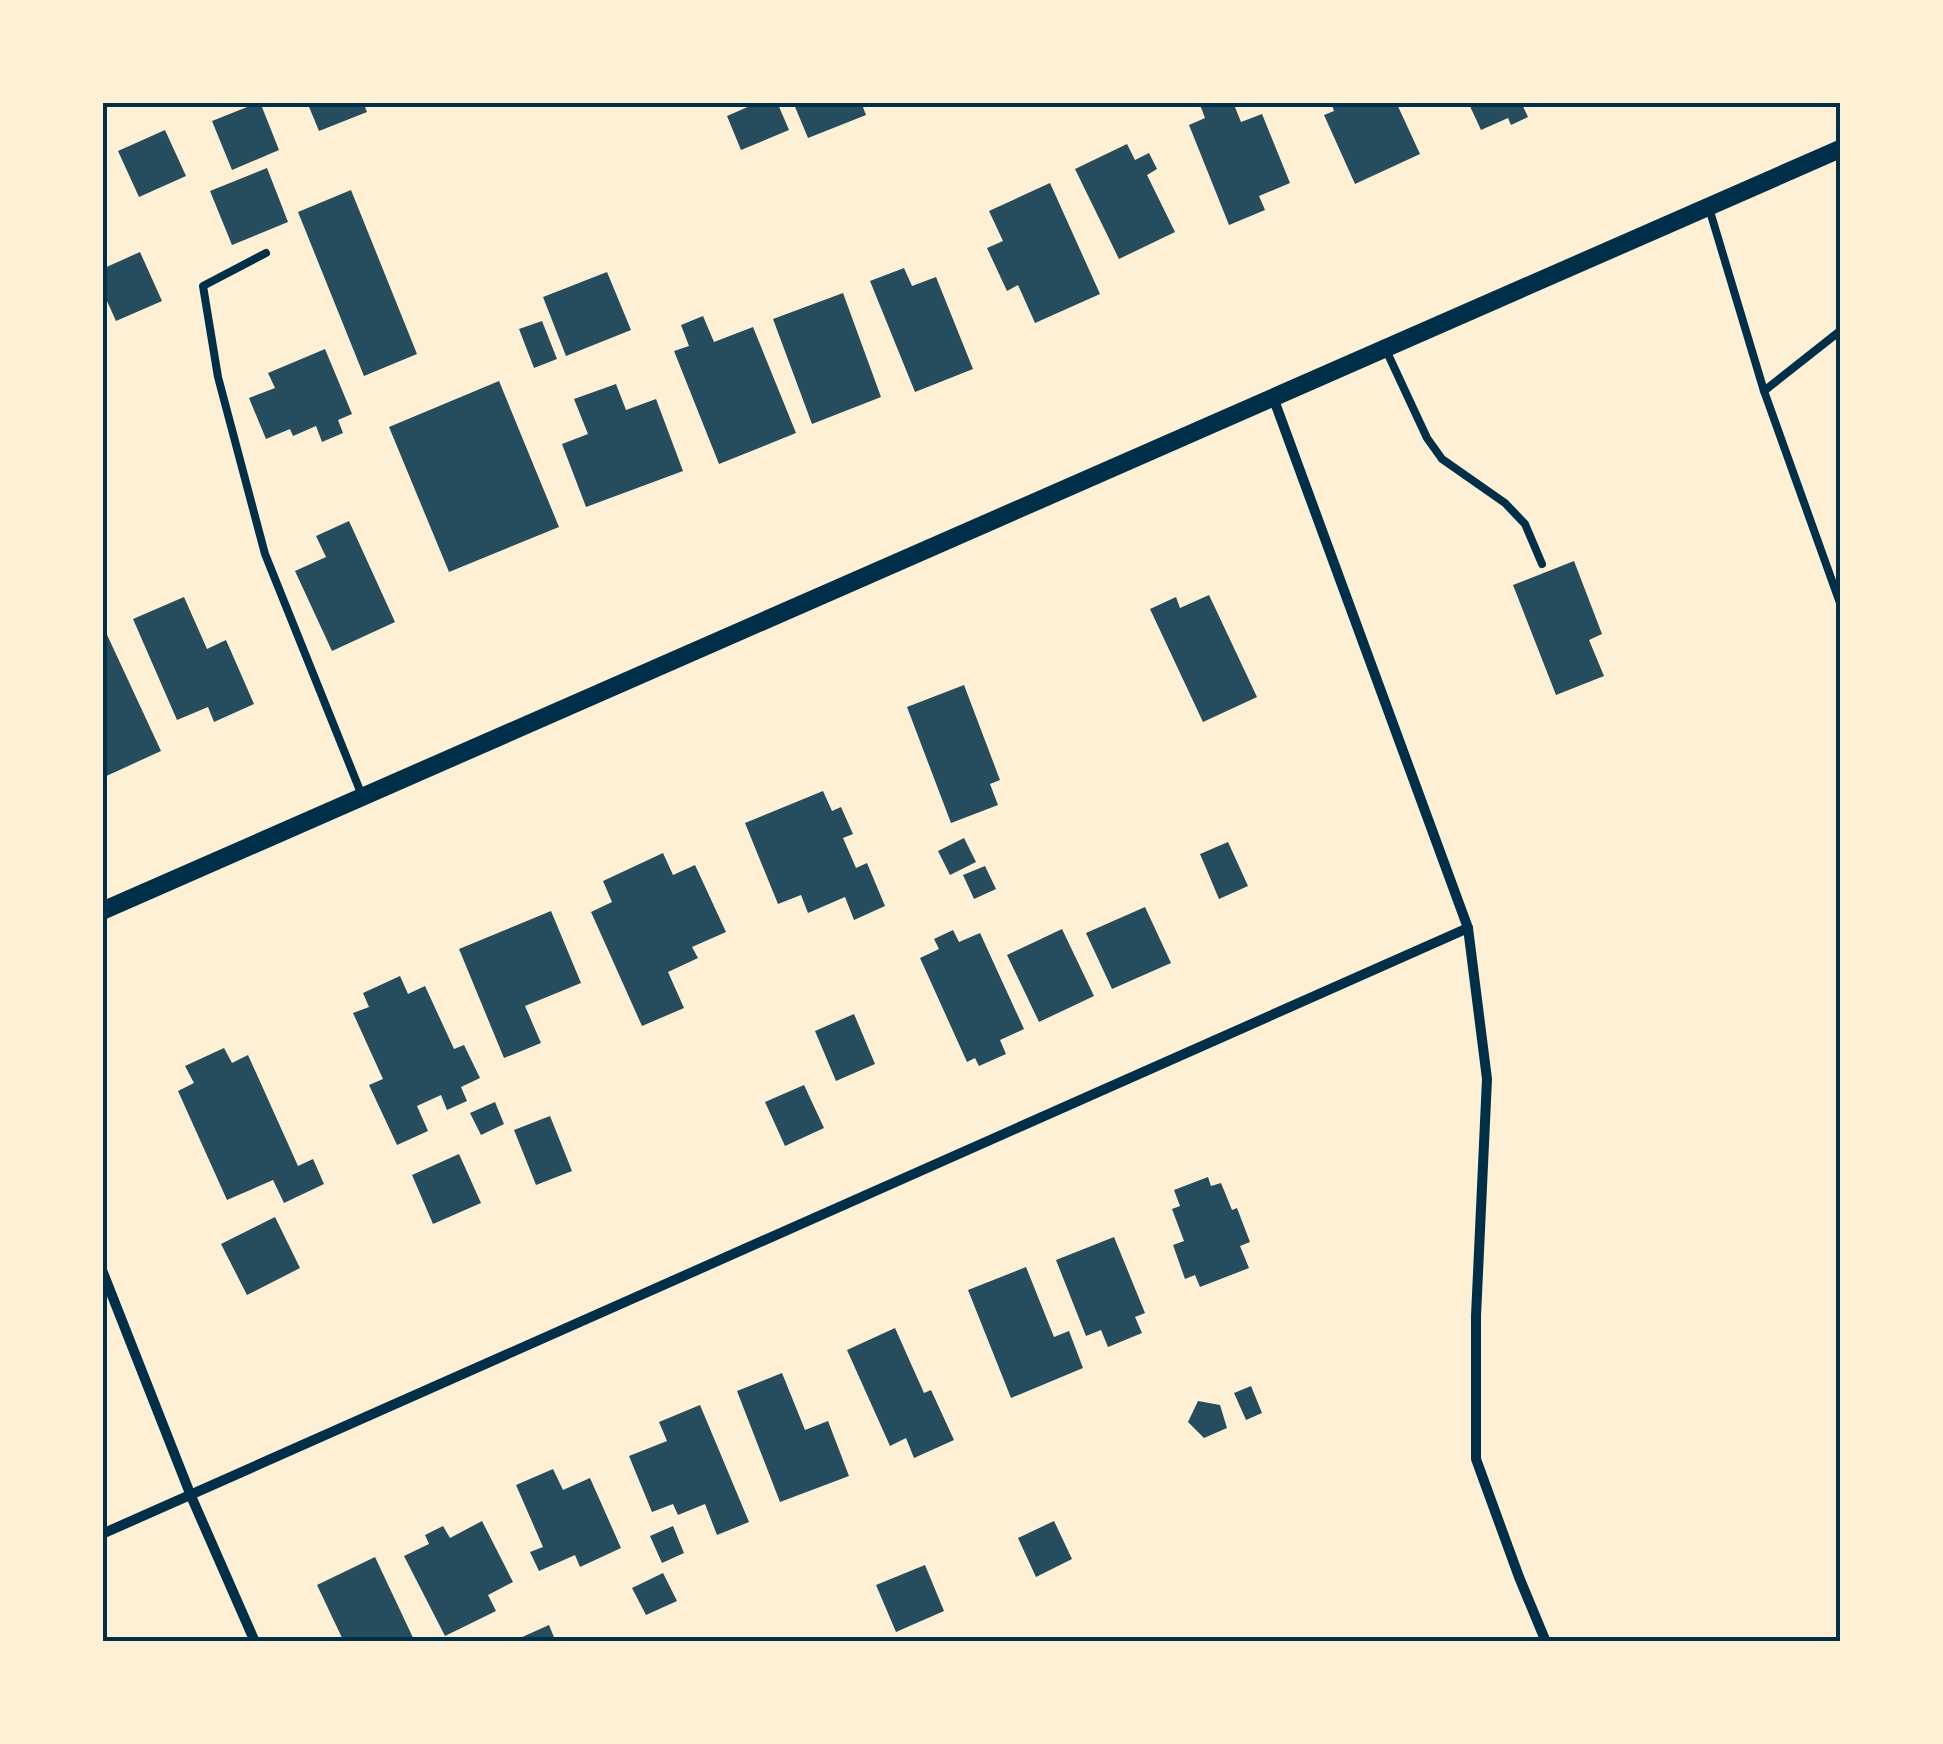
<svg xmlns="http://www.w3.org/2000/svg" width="1943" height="1744" font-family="'Libre Baskerville',serif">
	<rect width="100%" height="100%" fill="#fdf0d5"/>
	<g fill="#264d5e">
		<polygon points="260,102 279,150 232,170 212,121"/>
		<polygon points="307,102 363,102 367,112 319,131"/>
		<polygon points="759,102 777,102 789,130 741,150 727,116"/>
		<polygon points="793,102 861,102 866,115 808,138"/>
		<polygon points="1199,102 1233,102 1241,122 1262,114 1290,183 1259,196 1265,210 1229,225 1189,125 1205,118"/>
		<polygon points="1331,102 1396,102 1420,154 1355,184 1324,115 1334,111"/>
		<polygon points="1468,102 1521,102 1528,117 1511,125 1508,118 1481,130"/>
		<polygon points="165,130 186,176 139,197 118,151"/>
		<polygon points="1127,144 1135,160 1149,153 1157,169 1147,175 1175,232 1119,259 1075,169"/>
		<polygon points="267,168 288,222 232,245 210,191"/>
		<polygon points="1050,183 1100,294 1035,323 1018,285 1007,291 987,248 1003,241 989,211"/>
		<polygon points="351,190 417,354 364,376 298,212"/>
		<polygon points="140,252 162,301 116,321 102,290 102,269"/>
		<polygon points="904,268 912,286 936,277 973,369 915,392 870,281"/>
		<polygon points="607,272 631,330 566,356 543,297"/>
		<polygon points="843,293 881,397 812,424 773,319"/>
		<polygon points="703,316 714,342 753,327 796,433 719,464 674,351 689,346 681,325"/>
		<polygon points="542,321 557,359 534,368 519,329"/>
		<polygon points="325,349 352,414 338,420 343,433 322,442 316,426 293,436 290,429 266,439 249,398 275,388 268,373"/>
		<polygon points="499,381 559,527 449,572 389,427"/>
		<polygon points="616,384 626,410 656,399 683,471 586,507 562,444 588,434 574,399"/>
		<polygon points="349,521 395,622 332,651 295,571 326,557 316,536"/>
		<polygon points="1574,561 1602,634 1589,640 1604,676 1556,695 1513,585"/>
		<polygon points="1209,595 1257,697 1203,722 1150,609 1176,597 1180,608"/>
		<polygon points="184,597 207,649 226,640 254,704 214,722 208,707 177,720 133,619"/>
		<polygon points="102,624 161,751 102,778"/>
		<polygon points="964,685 1000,780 990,784 998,805 951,823 907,707"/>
		<polygon points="823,791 832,811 841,807 853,834 843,838 856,868 867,863 885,906 854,920 845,897 808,913 801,895 778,904 745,823"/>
		<polygon points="964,838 976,862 950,875 938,851"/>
		<polygon points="1228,842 1248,886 1219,899 1200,854"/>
		<polygon points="663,853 673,875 695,865 726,932 692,947 698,958 668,972 684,1008 642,1026 591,912 612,902 603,881"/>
		<polygon points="985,866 996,889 974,899 963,875"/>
		<polygon points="1145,907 1171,963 1112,989 1086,933"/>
		<polygon points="551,911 581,983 525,1006 541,1043 504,1058 459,949"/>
		<polygon points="1062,929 1094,996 1039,1022 1007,955"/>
		<polygon points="953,930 959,942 980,933 1024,1029 1000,1040 1006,1054 979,1066 975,1058 967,1062 920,958 939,949 934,939"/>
		<polygon points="400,976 408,994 425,986 454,1049 464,1045 480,1078 461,1087 467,1101 447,1110 441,1095 417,1106 428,1131 397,1145 369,1085 383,1079 353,1013 369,1007 363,993"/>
		<polygon points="854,1014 875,1064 836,1081 815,1031"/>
		<polygon points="224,1048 232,1063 248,1055 298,1166 313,1159 324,1184 284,1203 273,1180 227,1200 178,1091 194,1083 185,1066"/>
		<polygon points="804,1085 824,1128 785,1146 765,1102"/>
		<polygon points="495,1102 504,1124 481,1135 470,1113"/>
		<polygon points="550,1116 572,1171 536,1185 514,1130"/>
		<polygon points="459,1154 481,1203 433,1224 412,1175"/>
		<polygon points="1208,1177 1211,1186 1221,1183 1232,1210 1237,1208 1250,1242 1240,1246 1249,1268 1200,1287 1195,1275 1185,1279 1173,1245 1184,1241 1172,1209 1180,1206 1174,1190"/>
		<polygon points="275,1217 300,1268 247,1295 221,1244"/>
		<polygon points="1114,1237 1145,1313 1135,1317 1142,1333 1108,1347 1101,1330 1086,1336 1056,1260"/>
		<polygon points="1026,1267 1054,1337 1069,1331 1083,1368 1011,1398 968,1290"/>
		<polygon points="895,1328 924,1393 931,1390 954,1440 914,1458 906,1438 890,1446 847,1350"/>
		<polygon points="782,1373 805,1430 828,1421 849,1476 780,1502 737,1391"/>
		<polygon points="1251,1386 1262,1413 1246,1420 1234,1393"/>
		<polygon points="1198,1401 1220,1405 1227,1428 1204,1438 1188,1422"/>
		<polygon points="700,1405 749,1522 717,1535 705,1504 678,1515 673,1504 652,1512 629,1456 667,1441 659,1422"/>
		<polygon points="553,1469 563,1490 590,1478 621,1548 580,1567 575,1555 539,1571 530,1552 543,1547 516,1485"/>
		<polygon points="482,1521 513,1582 488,1595 496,1611 445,1636 404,1556 429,1544 425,1535 443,1526 450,1538"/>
		<polygon points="1054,1521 1072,1559 1036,1577 1018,1538"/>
		<polygon points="673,1526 684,1553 662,1563 650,1536"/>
		<polygon points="375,1557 415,1642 344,1642 317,1585"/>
		<polygon points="925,1565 944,1611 896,1632 876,1585"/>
		<polygon points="663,1573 677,1601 646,1615 632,1588"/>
		<polygon points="549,1625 556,1642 511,1642"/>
	</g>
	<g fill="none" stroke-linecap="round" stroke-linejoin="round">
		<g stroke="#003049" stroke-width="8">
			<polyline points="1709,208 1764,391 1840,603"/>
			<polyline points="266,253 203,286 218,377 265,554 363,798"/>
			<polyline points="1386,350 1427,438 1442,459 1505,503 1525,524 1542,564"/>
			<polyline points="1764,391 1840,331"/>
		</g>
		<g stroke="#003049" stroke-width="10">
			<polyline points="1274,400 1468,928 1487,1079 1476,1316 1476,1459 1519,1577 1546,1642"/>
			<polyline points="102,1270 191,1496 255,1642"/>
			<polyline points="102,1534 1468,928"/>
		</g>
		<polyline stroke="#003049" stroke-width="18" points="102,911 1840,149"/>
	</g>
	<rect width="1943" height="1744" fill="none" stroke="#fdf0d5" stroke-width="210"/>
	<rect x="105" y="105" width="1733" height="1534" fill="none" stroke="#003049" stroke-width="4"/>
</svg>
